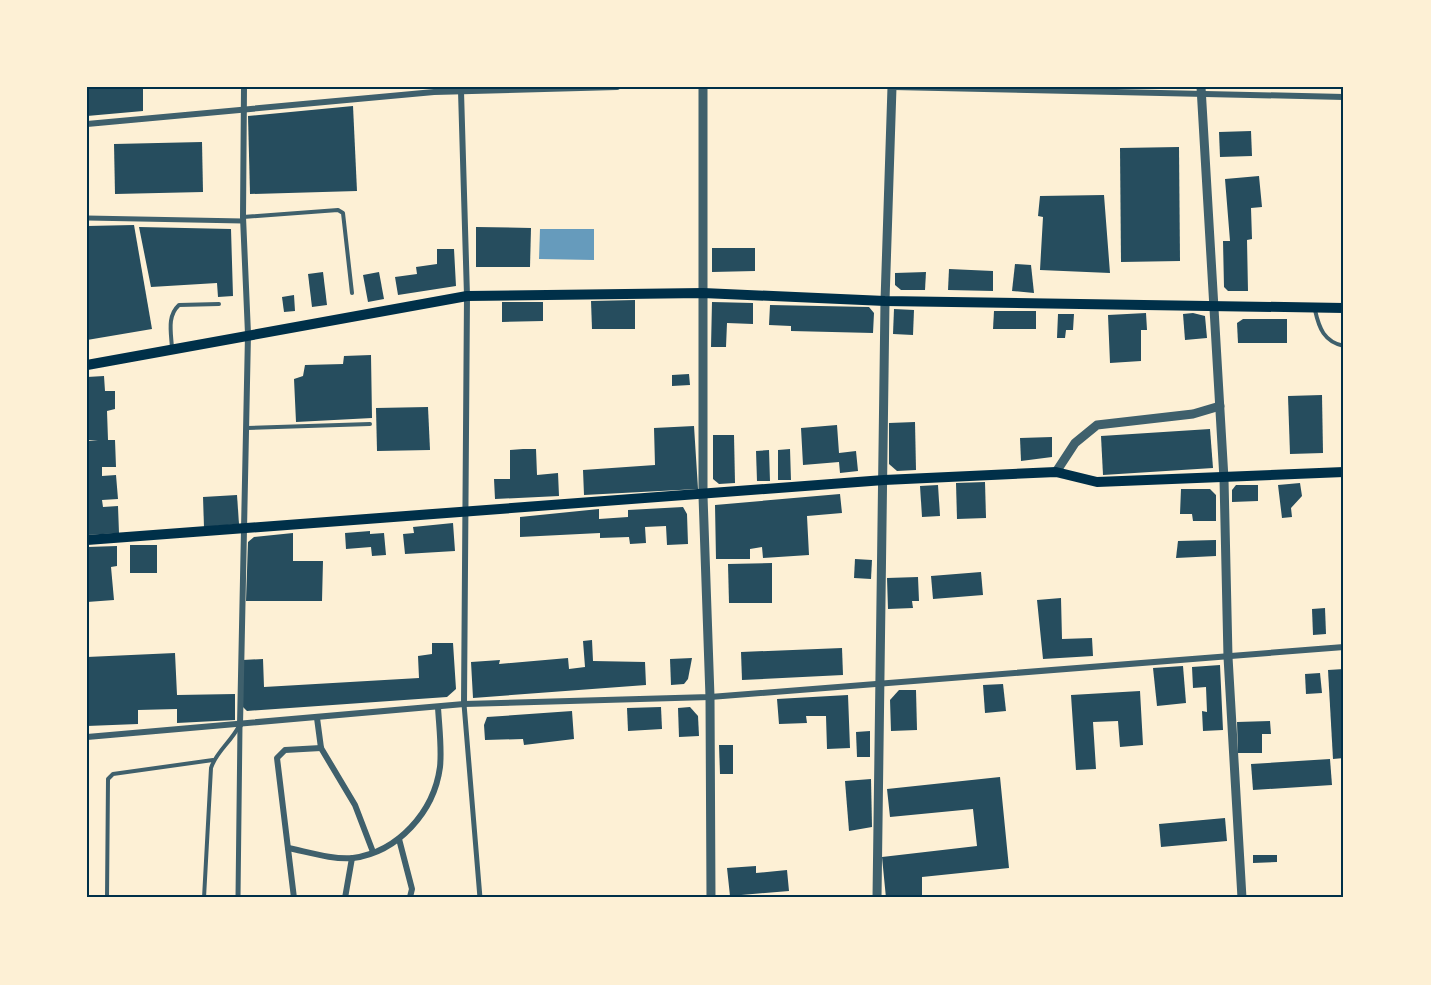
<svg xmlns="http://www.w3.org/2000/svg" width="1431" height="985" font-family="Raleway,sans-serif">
	<rect width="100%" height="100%" fill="#fdf0d5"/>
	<polygon fill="#669bbc" points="540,229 594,229 594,260 539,259"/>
	<g fill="#264d5e">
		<polygon points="87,87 143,87 143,111 87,116"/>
		<polygon points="353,106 357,191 250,194 248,116"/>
		<polygon points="1251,131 1252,156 1220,157 1219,132"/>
		<polygon points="202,142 203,192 115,194 114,144"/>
		<polygon points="1179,147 1180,261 1121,262 1120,148"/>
		<polygon points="1259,176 1262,207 1251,208 1252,239 1247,240 1248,291 1228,291 1224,287 1223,241 1230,241 1225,179"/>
		<polygon points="1104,195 1110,273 1040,270 1043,217 1038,216 1040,196"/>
		<polygon points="134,225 152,329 87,340 87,226"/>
		<polygon points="139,227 231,229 233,296 218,297 217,283 151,287"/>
		<polygon points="476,227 531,228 530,267 476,267"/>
		<polygon points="712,248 755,248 755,271 712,272"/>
		<polygon points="437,249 454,249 456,286 398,295 395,277 417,274 416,267 437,264"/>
		<polygon points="1015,264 1031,265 1034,293 1012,291"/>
		<polygon points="949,269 993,271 993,291 948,290"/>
		<polygon points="323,272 327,305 312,307 308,274"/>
		<polygon points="379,272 384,299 368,302 363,275"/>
		<polygon points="926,272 925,290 901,290 895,285 895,273"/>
		<polygon points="294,295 295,311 284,312 282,297"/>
		<polygon points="635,300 635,329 592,329 591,301"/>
		<polygon points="502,302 543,302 543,321 502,322"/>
		<polygon points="712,302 753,303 753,324 727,323 726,347 711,347"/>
		<polygon points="770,305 869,307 874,313 873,333 791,331 791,326 769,325"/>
		<polygon points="894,309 914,310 913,335 893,334"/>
		<polygon points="994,311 1036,311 1036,329 993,329"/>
		<polygon points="1146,313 1147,330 1141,330 1141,361 1110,363 1108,315"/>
		<polygon points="1193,313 1205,316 1207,338 1185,340 1183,314"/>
		<polygon points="1058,314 1074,314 1073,330 1066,330 1065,338 1057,338"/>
		<polygon points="1243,319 1287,319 1287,343 1238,343 1237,323"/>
		<polygon points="371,355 372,418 296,422 294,379 303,376 305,365 343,364 344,356"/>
		<polygon points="689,374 690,385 672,386 672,375"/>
		<polygon points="104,376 105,391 115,391 115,409 107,411 108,440 115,440 116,467 102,467 102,476 116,475 118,499 102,500 103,507 118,506 119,533 87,535 87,441 98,441 87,440 87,377"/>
		<polygon points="1322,395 1323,453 1290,454 1288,396"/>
		<polygon points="428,407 430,450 377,451 376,408"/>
		<polygon points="915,422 916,470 897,471 889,464 889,423"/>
		<polygon points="837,425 839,453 856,451 858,471 840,473 839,462 803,465 801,428"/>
		<polygon points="694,426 698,489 584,495 583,470 655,465 654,428"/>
		<polygon points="1210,429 1213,468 1103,475 1101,436"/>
		<polygon points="713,435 734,435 735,483 719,484 713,479"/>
		<polygon points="1052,437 1052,457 1021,461 1020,438"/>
		<polygon points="523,449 536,449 537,475 558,473 559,496 495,499 494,479 510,479 510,450"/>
		<polygon points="790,449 791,480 778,480 778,450"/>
		<polygon points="769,450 770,481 757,481 756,451"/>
		<polygon points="985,482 986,518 957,519 956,483"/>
		<polygon points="1300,483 1302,496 1291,508 1292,517 1282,518 1278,485"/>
		<polygon points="938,485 940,516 922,517 920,486"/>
		<polygon points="1236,485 1258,485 1258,501 1232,502 1232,490"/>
		<polygon points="1181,489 1210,489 1216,495 1216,521 1193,521 1192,514 1180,514"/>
		<polygon points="840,494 842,513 807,516 809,555 763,558 762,547 750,549 750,559 716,559 715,505"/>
		<polygon points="237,495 239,524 204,527 203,497"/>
		<polygon points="683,507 687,514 688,544 667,545 666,526 645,527 646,543 630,544 629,537 600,538 600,533 520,537 520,517 599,509 599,519 628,517 628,510"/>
		<polygon points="453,523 455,551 405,554 403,534 414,533 413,527"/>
		<polygon points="370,531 370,534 384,533 386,555 372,556 371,547 346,549 345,533"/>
		<polygon points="293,533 293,561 323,561 322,601 246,601 248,542 254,537"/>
		<polygon points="1216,540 1216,556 1176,558 1178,541"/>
		<rect x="130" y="545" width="27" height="28"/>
		<polygon points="117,546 117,566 111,567 114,600 87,602 87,547"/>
		<polygon points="855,559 872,560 871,579 854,578"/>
		<polygon points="772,563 772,603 729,603 728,564"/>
		<polygon points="981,572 983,595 933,599 931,576"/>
		<polygon points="918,577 919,601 912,601 913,608 888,609 887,578"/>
		<polygon points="1061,598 1062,639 1092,638 1093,656 1043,659 1037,600"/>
		<polygon points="1325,608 1326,634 1313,635 1312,609"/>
		<polygon points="592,640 593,661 645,662 646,685 473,698 471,662 500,660 499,664 568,658 569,669 585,667 583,641"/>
		<polygon points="432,643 453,643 456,689 447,697 247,711 242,706 243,660 263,659 264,687 419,678 418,656 432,654"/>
		<polygon points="842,648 843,675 742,680 741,652"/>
		<polygon points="175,653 177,695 235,694 235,720 177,723 177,709 138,710 138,724 87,726 87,657"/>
		<polygon points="692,658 688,679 684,684 671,685 670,659"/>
		<polygon points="1220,665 1223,730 1203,731 1202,711 1207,712 1206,687 1193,688 1192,667"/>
		<polygon points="1183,666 1186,703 1157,706 1153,668"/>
		<polygon points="1344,669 1344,758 1333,759 1328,670"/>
		<polygon points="1320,673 1322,693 1306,694 1305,674"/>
		<polygon points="1003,684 1006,711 985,713 983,685"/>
		<polygon points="899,690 916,690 917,730 891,731 890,700"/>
		<polygon points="1140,691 1143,745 1120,747 1118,721 1093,722 1096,769 1076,770 1071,695"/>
		<polygon points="848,695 850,748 827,749 826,716 806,716 807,723 779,724 777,699"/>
		<polygon points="661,707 662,729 628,731 627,708"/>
		<polygon points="690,707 698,716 699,736 679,737 678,708"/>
		<polygon points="572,711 574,739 524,745 523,739 485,740 484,725 487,717"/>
		<polygon points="1270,721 1271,734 1262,734 1262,753 1238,753 1237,722"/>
		<polygon points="870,731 870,757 857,757 856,732"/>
		<polygon points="719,745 733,745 733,774 720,774"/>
		<polygon points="1330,759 1332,785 1253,790 1251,764"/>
		<polygon points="1000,777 1009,868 922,877 922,898 886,898 882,857 977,846 973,809 890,817 887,789"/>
		<polygon points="871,779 872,827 849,831 845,781"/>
		<polygon points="1225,818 1227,841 1161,847 1159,824"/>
		<polygon points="1253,855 1277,855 1277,862 1253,863"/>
		<polygon points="756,866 756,873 787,870 789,891 730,896 727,868"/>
	</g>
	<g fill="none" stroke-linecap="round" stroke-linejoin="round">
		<g stroke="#3f606c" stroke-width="4">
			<polyline points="243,217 338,210 343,213 352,293"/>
			<path d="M1315,310C1319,328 1324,342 1344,346"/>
			<path d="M172,348C171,332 167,316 179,305L219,304"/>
			<polyline points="247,428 370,424"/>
			<polyline points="107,898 108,779 113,774 213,760"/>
			<path d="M204,898L211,768C216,752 231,742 239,726"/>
		</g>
		<g stroke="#3f606c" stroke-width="5">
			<polyline points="87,218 243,221"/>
			<polyline points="464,704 480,898"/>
			<polyline points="238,898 240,725"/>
		</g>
		<g stroke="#3f606c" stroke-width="6">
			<polyline points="893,87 1344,97"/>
			<polyline points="461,91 467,296 464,704"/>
			<polyline points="87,124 434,92 617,87"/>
			<polyline points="317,718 321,748 355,805 373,852"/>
			<polyline points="240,725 248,334 243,217 244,87"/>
			<polyline points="87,737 464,704 710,697 1344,647"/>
			<polyline points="399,839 412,889 410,897 407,898"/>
			<path d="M288,848C308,852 333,860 353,858C398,852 434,812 440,767C442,748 439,726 438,707"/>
			<polyline points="294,898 277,758 285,750 321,748"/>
			<polyline points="345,898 352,858"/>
		</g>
		<g stroke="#3f606c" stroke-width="9">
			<polyline points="703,87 703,496 710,697 711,898"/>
			<polyline points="1201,87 1224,479 1228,657 1242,898"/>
			<polyline points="1056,472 1075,443 1097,425 1193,414 1220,406"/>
			<polyline points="877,898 885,301 892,87"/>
		</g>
		<g stroke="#003049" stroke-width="10">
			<polyline points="87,365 467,296 703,293 885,301 1344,308"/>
			<polyline points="87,540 884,480 1056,472 1097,482 1344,472"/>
		</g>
	</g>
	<rect width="1431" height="985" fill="none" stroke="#fdf0d5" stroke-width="177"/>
	<rect x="88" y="88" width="1254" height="808" fill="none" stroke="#003049" stroke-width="2"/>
</svg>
